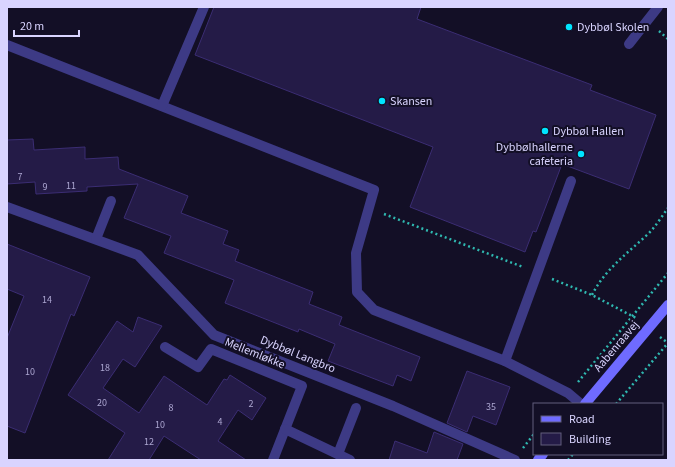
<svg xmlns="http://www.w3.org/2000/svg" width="675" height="467" font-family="'Source Sans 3',sans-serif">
	<rect width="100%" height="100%" fill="#130f26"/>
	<g fill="#241b47" stroke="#3b2d73">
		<polygon points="214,7 421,7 417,19 592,85 590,90 656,115 629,189 562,164 536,232 533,231 525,252 410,207 433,147 195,55"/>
		<polygon points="33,139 34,150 85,147 85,159 118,157 119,169 188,196 181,213 228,231 223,244 239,250 235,261 313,292 309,304 342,317 339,325 420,357 411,381 397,375 393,386 328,361 335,344 299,329 298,332 225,303 234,280 164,253 171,236 124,218 138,184 87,187 87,191 36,194 35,182 7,184 7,140"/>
		<polygon points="7,244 90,277 74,316 71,314 25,433 7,426 7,338 24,296 7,289"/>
		<polygon points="138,317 162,326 135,367 123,359 103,388 139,413 164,376 207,405 224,379 227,380 230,375 266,398 252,420 238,410 218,441 246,460 201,460 164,436 149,460 108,460 125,433 68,395 117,321 133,332"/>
		<polygon points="467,371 510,387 496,425 473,416 467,432 447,423"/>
		<polygon points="434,432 463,444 457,460 389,460 395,441 427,453"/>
	</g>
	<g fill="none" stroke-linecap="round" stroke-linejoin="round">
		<g stroke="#2fb8b0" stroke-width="2.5" stroke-dasharray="2 3" stroke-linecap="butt">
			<polyline points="659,31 668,39"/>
			<polyline points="384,214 523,267"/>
			<polyline points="552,279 592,295 636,318"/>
			<path d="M592,295C605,269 628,253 649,233C656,226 662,216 668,208"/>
			<polyline points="660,337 668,343"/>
			<polyline points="578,382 668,273"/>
			<polyline points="616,404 668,343"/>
			<polyline points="523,448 534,434"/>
			<polyline points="568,460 573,454"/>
		</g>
		<g stroke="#3d3a85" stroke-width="10">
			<polyline points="629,44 658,7"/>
			<polyline points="7,45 374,190 356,253 357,292 374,310 505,361 568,393 581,404"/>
			<polyline points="162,106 204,7"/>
			<polyline points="505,361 571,181"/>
		</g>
		<g stroke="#3d3a85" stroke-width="10">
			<polyline points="7,207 138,255 214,335 393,406 515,460"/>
			<polyline points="96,239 111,201"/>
			<polyline points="165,347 198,367 211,349 302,386 273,460"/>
			<polyline points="285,429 350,460"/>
			<polyline points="338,454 356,408"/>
		</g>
		<g stroke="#6f6bff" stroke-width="10">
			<polyline points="585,404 668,305"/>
			<polyline points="538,460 543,454"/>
		</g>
	</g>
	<g fill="#00e5ff" stroke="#130f26" stroke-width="1.5">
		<circle cx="569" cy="27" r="4"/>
		<circle cx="382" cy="101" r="4"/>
		<circle cx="545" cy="131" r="4"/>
		<circle cx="581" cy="154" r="4"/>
	</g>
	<g text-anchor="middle" stroke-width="4" stroke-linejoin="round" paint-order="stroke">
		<g font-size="10" fill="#aca6d1">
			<text x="20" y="180">7</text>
			<text x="71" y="189">11</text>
			<text x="45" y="190">9</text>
			<text x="47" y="303">14</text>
			<text x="105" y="371">18</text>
			<text x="30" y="375">10</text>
			<text x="102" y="406">20</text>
			<text x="251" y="407">2</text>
			<text x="491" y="410">35</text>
			<text x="171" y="411">8</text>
			<text x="220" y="425">4</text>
			<text x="160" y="428">10</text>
			<text x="149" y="445">12</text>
		</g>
		<g font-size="12" fill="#d9d4ff" stroke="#130f26" text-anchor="start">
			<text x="577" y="31">Dybbøl Skolen</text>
			<text x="390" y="105">Skansen</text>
			<text x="553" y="135">Dybbøl Hallen</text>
			<text x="573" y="151" text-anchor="end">Dybbølhallerne<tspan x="573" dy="14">cafeteria</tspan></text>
		</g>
		<g font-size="12" fill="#d9d4ff" stroke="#130f26">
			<text transform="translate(616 346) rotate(-50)" y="4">Aabenraavej</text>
			<text transform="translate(255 353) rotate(22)" y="4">Mellemløkke</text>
			<text transform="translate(298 354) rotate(22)" y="4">Dybbøl Langbro</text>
		</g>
	</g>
	<rect width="675" height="467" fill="none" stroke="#d9d4ff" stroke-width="16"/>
	<rect x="533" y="403" width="130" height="52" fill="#130f26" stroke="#625e7d"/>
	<rect x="541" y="416" width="20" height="6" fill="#6f6bff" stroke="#625e7d"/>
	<text x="569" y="423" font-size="12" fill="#d9d4ff">Road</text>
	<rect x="541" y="433" width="20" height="12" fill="#241b47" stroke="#625e7d"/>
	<text x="569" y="443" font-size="12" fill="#d9d4ff">Building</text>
	<path d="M14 30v6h65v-6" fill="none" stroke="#d9d4ff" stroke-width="2"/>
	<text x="20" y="30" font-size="12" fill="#d9d4ff" stroke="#130f26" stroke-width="3" paint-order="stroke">20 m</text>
</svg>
